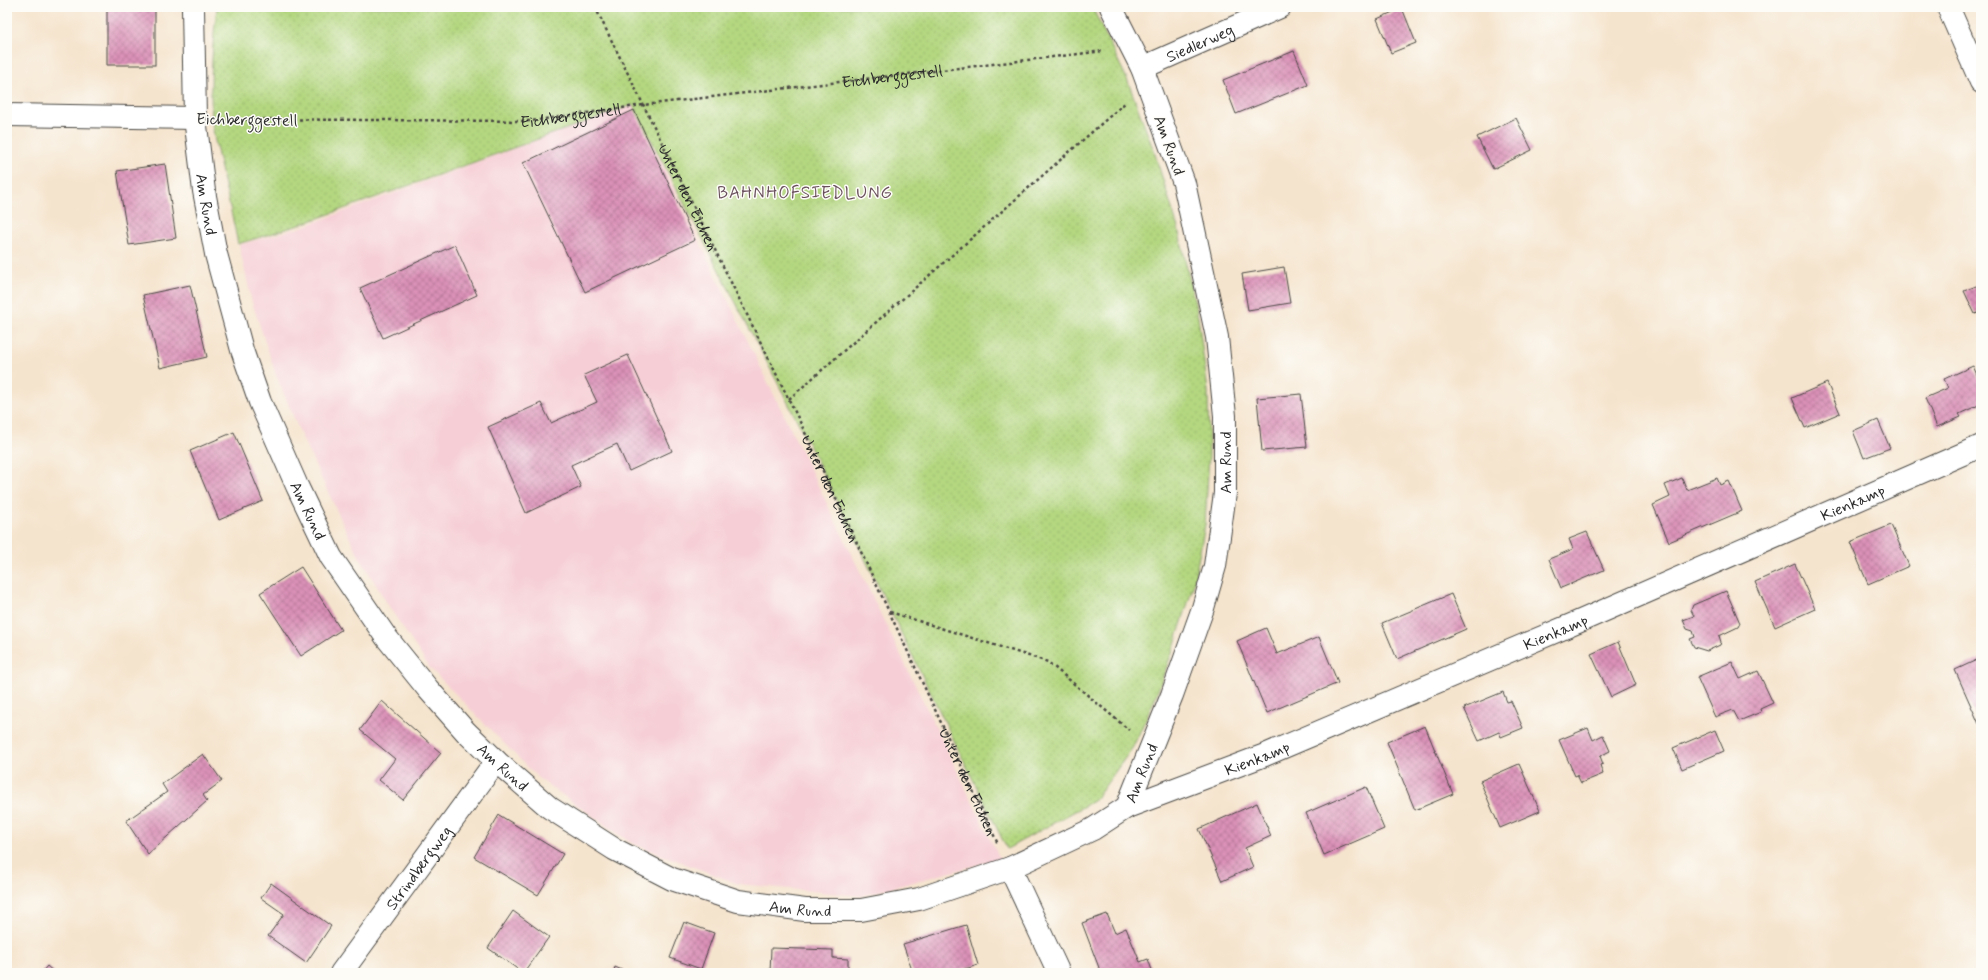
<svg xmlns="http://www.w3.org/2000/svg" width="1988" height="980" font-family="Mynerve,sans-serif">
	<defs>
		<pattern id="green-dots" width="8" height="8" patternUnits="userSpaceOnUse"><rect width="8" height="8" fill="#b4d780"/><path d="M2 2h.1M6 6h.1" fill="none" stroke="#9bb96f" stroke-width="1.8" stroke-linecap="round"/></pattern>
		<pattern id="building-cross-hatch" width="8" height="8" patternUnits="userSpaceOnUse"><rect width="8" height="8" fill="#db91b8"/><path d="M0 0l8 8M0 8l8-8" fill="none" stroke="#b27796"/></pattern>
	</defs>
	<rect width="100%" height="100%" fill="#fdfcf7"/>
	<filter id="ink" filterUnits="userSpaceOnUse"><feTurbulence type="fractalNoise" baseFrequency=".025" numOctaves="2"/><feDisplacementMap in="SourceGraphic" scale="8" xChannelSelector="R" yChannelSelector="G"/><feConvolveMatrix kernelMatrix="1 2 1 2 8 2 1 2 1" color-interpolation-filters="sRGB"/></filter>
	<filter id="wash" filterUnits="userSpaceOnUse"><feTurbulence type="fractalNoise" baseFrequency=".012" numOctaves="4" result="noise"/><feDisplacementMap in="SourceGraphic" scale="16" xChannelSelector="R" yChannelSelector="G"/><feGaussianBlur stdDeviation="0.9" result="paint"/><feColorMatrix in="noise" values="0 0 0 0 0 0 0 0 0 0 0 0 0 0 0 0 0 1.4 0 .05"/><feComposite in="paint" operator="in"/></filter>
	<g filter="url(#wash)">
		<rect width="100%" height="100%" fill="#f5e4cd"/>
		<polygon fill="#f6cfd6" points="633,105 1000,859 861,896 738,884 631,843 538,778 429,667 391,610 356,551 304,442 276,375 252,302 239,245 299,228"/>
		<path fill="url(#green-dots)" stroke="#708156" d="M217,7H1092L1127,79L1154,151L1178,228L1198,317L1208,391L1209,455L1205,525L1193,587L1174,647L1154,701L1133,747L1095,800L1007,849L799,424L633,105L296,226L238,244C231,208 221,172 214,136C208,98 212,45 217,7Z"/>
		<g id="blocks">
			<g fill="url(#building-cross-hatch)">
				<rect x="107" y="7" width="48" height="58"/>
				<polygon points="1402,8 1416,43 1391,53 1377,19"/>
				<polygon points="1294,51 1308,85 1236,114 1223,80"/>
				<polygon points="634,110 695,240 585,292 523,163"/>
				<polygon points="1516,118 1532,150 1493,169 1477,137"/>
				<polygon points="165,164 176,238 129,245 117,171"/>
				<polygon points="455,245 477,295 383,338 360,288"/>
				<polygon points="1284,267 1290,303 1248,310 1242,274"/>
				<polygon points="1981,284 1981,312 1975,314 1964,291"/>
				<polygon points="190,285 207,357 160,368 143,295"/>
				<polygon points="628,355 672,451 629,471 617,444 571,465 581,487 526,513 488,427 541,403 551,423 597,402 584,375"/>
				<polygon points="1973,366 1981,384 1981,404 1959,414 1961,417 1937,427 1925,398 1948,388 1944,379"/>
				<polygon points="1827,383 1840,413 1805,428 1792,398"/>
				<polygon points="1301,394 1307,447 1262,451 1257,398"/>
				<polygon points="1878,420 1890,448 1864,458 1853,431"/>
				<polygon points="234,432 263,501 219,520 190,451"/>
				<polygon points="1682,478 1687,490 1717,478 1720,485 1729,481 1742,511 1669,542 1653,505 1670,497 1665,485"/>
				<polygon points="1891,525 1909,566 1868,584 1850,542"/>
				<polygon points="1587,532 1604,570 1561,588 1549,559 1573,549 1569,539"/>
				<polygon points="1795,564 1815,609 1775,627 1755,582"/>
				<polygon points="301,567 341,630 301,656 260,593"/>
				<polygon points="1726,591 1740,623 1738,627 1719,636 1721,642 1720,645 1707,651 1694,647 1690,639 1695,637 1693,631 1687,629 1683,620 1694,616 1691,610 1693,605"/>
				<polygon points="1451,594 1466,629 1397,659 1382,623"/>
				<polygon points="1266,628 1277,654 1319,637 1338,683 1267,713 1237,641"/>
				<polygon points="1618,642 1636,685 1611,697 1591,654"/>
				<polygon points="1981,658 1981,724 1979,724 1955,670"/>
				<polygon points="1732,662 1740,679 1758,671 1773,703 1760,709 1761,712 1739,721 1733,710 1715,717 1697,677"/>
				<polygon points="1503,692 1507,702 1511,701 1523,728 1501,737 1499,732 1479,741 1464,708"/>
				<polygon points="382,701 441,753 403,800 379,780 395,759 360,730"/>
				<polygon points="1425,726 1453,794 1415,810 1387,742"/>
				<polygon points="1588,728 1593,740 1603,735 1610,751 1600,756 1603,764 1600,765 1603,774 1581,783 1577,775 1575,776 1559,740"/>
				<polygon points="1715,730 1724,751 1682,769 1673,748"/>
				<polygon points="203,754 222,781 203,795 207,801 148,854 126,821 167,792 162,784"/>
				<polygon points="1519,764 1540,811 1500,828 1480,781"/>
				<polygon points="1366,787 1384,829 1324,855 1306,813"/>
				<polygon points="1257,803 1271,836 1245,848 1253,867 1222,881 1199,829"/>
				<polygon points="499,815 563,854 538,895 474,857"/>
				<polygon points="271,883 331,926 306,963 268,936 284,914 261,898"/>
				<polygon points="513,911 549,937 523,973 488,948"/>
				<polygon points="1107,914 1115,933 1126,928 1140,962 1148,959 1153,973 1101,973 1082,923"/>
				<polygon points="684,922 714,933 701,969 670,958"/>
				<polygon points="966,925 978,965 952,973 913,973 903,944"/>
				<polygon points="771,948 833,950 833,958 848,959 848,973 770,973"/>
				<polygon points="47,966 55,973 41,973"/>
				<polygon points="615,967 629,973 613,973"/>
			</g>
		</g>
	</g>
	<g filter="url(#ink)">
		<use href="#blocks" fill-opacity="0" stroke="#494743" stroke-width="1"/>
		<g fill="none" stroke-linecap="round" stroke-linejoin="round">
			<defs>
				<g id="minor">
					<path id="s3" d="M193,7L195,118L204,191L216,254L242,350L260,402L297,486L331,557L386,637L428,689L466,732L496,761L550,808L614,849L672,879L738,901L805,910H861L919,899L1010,868L1093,829L1127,807L1172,695L1203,608L1215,566L1225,493V416L1217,337L1184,183L1142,68L1111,7"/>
					<polyline points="1948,7 1981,82"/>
					<path id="s4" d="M1142,68L1280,7"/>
					<polyline points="7,115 195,118"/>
					<path id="s5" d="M1127,807L1265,755L1578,622L1981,446"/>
					<polyline points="1010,868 1059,973"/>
					<path id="s6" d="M341,973L496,761"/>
				</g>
			</defs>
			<use href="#minor" stroke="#494743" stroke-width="24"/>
			<g stroke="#494743" stroke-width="2.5" stroke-dasharray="3 3" stroke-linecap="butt">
				<path id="s1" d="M595,7L801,424L998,844"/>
				<path id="s2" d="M221,119L531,121L643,105L1104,51"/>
				<polyline points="789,399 1126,102"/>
				<polyline points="890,612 1048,662 1129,730"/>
			</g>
			<use href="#minor" stroke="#fff" stroke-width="22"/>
		</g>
	</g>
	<g text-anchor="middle" stroke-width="3" stroke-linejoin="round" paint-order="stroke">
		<g font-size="16" fill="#2b2b2b" stroke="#fdfcf7">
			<text dy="6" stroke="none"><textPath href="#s4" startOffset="63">Siedlerweg</textPath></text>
			<text dy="6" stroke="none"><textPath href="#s2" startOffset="674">Eichberggestell</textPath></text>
			<text dy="6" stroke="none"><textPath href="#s2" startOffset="350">Eichberggestell</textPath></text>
			<text transform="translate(247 119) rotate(1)" y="6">Eichberggestell</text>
			<text transform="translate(1170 145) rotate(70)" y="6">Am Rund</text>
			<text dy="6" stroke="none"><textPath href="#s1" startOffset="212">Unter den Eichen</textPath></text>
			<text dy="6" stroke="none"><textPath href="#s3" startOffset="198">Am Rund</textPath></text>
			<text dy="6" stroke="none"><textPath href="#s3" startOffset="1891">Am Rund</textPath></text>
			<text dy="6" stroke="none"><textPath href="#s1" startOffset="536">Unter den Eichen</textPath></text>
			<text dy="6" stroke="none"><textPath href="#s5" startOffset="787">Kienkamp</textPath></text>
			<text dy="6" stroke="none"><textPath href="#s3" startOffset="522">Am Rund</textPath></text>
			<text dy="6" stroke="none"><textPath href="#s5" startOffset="463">Kienkamp</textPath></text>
			<text dy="6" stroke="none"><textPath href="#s5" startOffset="139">Kienkamp</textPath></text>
			<text dy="6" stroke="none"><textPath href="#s3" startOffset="846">Am Rund</textPath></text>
			<text dy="6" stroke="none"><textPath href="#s3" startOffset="1567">Am Rund</textPath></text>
			<text dy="6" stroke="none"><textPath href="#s1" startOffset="860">Unter den Eichen</textPath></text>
			<text dy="6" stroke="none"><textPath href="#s6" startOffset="131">Strindbergweg</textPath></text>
			<text dy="6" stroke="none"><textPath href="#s3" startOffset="1182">Am Rund</textPath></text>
		</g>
		<g font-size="17" letter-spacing="1" fill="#694f5c" stroke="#fdfcf7">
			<text x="805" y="198">BAHNHOFSIEDLUNG</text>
		</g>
	</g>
	<rect width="1988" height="980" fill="none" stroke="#fdfcf7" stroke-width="24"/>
</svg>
